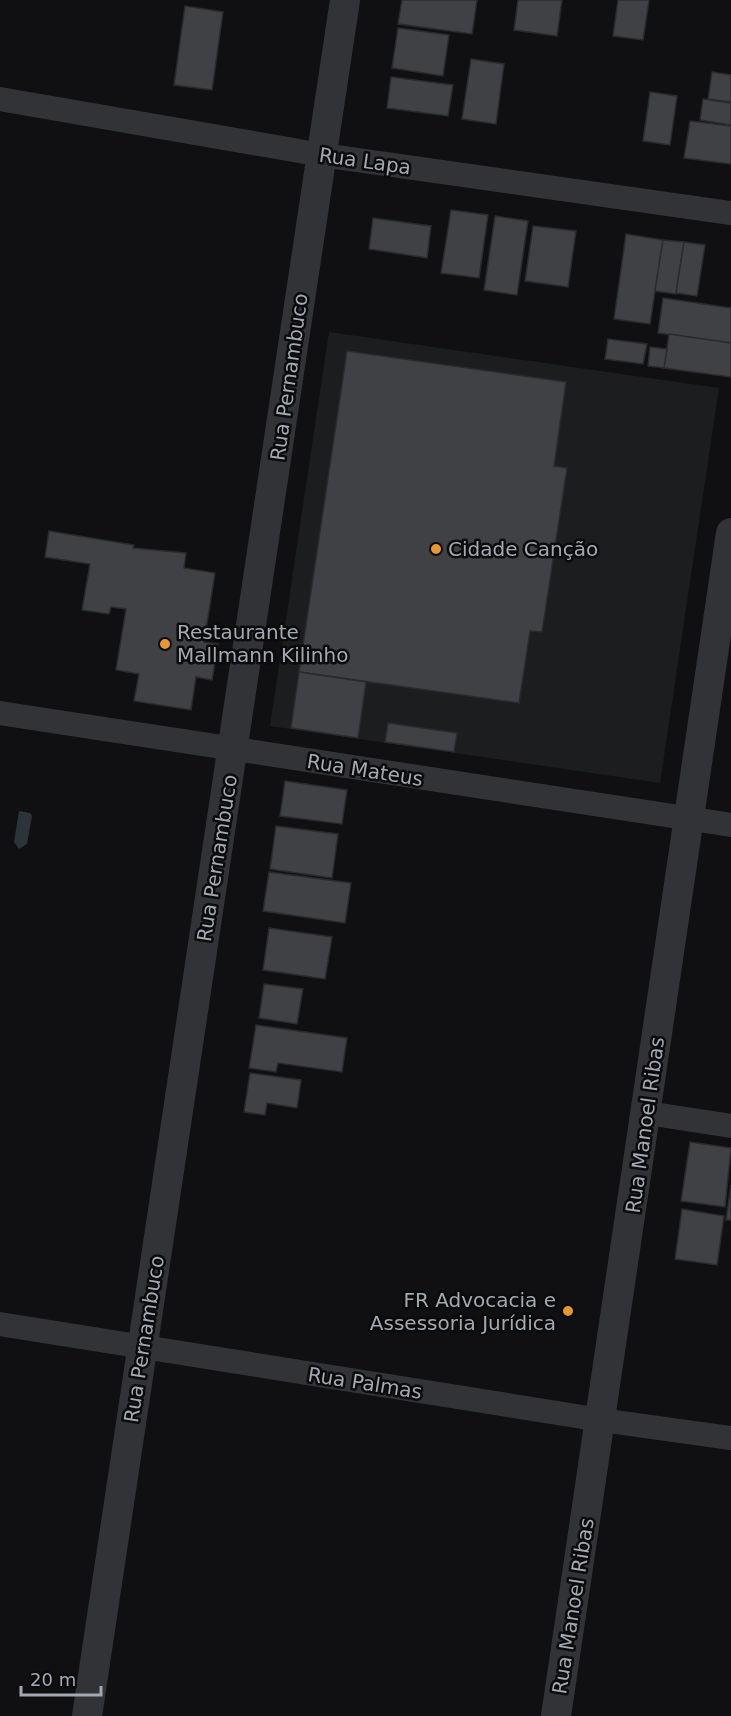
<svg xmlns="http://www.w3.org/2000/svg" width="731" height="1716" font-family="'DejaVu Sans',sans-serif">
	<rect width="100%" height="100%" fill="#101012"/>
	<polygon fill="#1c1d1e" points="329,332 719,388 660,783 270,726"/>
	<polygon fill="#2b3439" points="19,811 30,813 32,816 27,844 19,849 14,842"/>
	<g fill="#3f4145" stroke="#2a2b2d" stroke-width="1.5">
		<polygon points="402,0 477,0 472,34 398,24"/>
		<polygon points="518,0 562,0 557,36 514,30"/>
		<polygon points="618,0 649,0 643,40 613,36"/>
		<polygon points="185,6 223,12 212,90 174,85"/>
		<polygon points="398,28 449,35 443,76 392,68"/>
		<polygon points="471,59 504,64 496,124 462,119"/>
		<polygon points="712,72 731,75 731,102 708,99"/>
		<polygon points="391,77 453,85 448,116 387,108"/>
		<polygon points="650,92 677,96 670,145 643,141"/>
		<polygon points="703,99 731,103 731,125 700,120"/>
		<polygon points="690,121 731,126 731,164 684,158"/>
		<polygon points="451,210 488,215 479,278 441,273"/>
		<polygon points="495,216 528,221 517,295 484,290"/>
		<polygon points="373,218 431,226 427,258 369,249"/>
		<polygon points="533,226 576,231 568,287 525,281"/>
		<polygon points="626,234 663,240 650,324 614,319"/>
		<polygon points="663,240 684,242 676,294 655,291"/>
		<polygon points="684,242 705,245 697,296 676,293"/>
		<polygon points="663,298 731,308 731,343 658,333"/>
		<polygon points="669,334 731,343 731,377 664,368"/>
		<polygon points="608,339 647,344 643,364 605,359"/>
		<polygon points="650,347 667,349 664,368 648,366"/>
		<polygon points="347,351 566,382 554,466 567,468 542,632 530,631 519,703 299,672"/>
		<polygon points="49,531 134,545 133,548 186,553 184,568 215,573 204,642 218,644 212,680 196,677 191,710 134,701 139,674 116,670 126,609 111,607 109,614 82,610 90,564 45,557"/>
		<polygon points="299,672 366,682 358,738 291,728"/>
		<polygon points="388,723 457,733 454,752 385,742"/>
		<polygon points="285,781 347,790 342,824 280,816"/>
		<polygon points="276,826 338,834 332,878 270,869"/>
		<polygon points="269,872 351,883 345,923 263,911"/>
		<polygon points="269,928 332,937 325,979 263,970"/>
		<polygon points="264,984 303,989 297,1024 259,1018"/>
		<polygon points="256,1025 347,1038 342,1072 278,1063 276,1072 249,1068"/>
		<polygon points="250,1073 301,1080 297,1108 267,1103 265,1115 244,1112"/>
		<polygon points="690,1142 731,1148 725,1207 681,1201"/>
		<polygon points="731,1185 731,1220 726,1220"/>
		<polygon points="682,1209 724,1216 717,1265 675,1259"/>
	</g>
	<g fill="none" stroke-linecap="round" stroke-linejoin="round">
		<g stroke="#323336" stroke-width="24">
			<polyline points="0,99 322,155 731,213"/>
			<polyline points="0,713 731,825"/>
			<polyline points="647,1113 731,1126"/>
			<polyline points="0,1324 601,1420 731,1438"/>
		</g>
		<g stroke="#323336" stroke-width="30">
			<polyline points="87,1716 345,0"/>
			<polyline points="556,1716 731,533"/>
		</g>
	</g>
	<g fill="#e69634" stroke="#0b0b0c" stroke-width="2">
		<circle cx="436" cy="549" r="6"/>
		<circle cx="165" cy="644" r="6"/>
		<circle cx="568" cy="1311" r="6"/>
	</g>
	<g text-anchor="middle" stroke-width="5" stroke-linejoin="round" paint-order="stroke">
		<g font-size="20" fill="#a2a9b2" stroke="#0b0b0c">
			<text transform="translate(365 161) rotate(8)" y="7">Rua Lapa</text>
			<text transform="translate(289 377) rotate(-82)" y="7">Rua Pernambuco</text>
			<text transform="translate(365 770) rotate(9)" y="7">Rua Mateus</text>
			<text transform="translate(217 858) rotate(-81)" y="7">Rua Pernambuco</text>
			<text transform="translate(645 1125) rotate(-82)" y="7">Rua Manoel Ribas</text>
			<text transform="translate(144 1339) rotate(-81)" y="7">Rua Pernambuco</text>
			<text transform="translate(365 1383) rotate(9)" y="7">Rua Palmas</text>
			<text transform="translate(573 1606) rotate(-81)" y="7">Rua Manoel Ribas</text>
		</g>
		<g font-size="20" fill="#a2a9b2" stroke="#0b0b0c" text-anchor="start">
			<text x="448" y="556">Cidade Canção</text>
			<text x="177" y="639">Restaurante<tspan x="177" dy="23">Mallmann Kilinho</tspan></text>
			<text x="556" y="1307" text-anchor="end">FR Advocacia e<tspan x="556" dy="23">Assessoria Jurídica</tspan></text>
		</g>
	</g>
	<path d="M21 1686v9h80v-9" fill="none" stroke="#a2a9b2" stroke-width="3"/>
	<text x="30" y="1686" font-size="18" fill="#a2a9b2" stroke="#0b0b0c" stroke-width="4.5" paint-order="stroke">20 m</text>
</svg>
